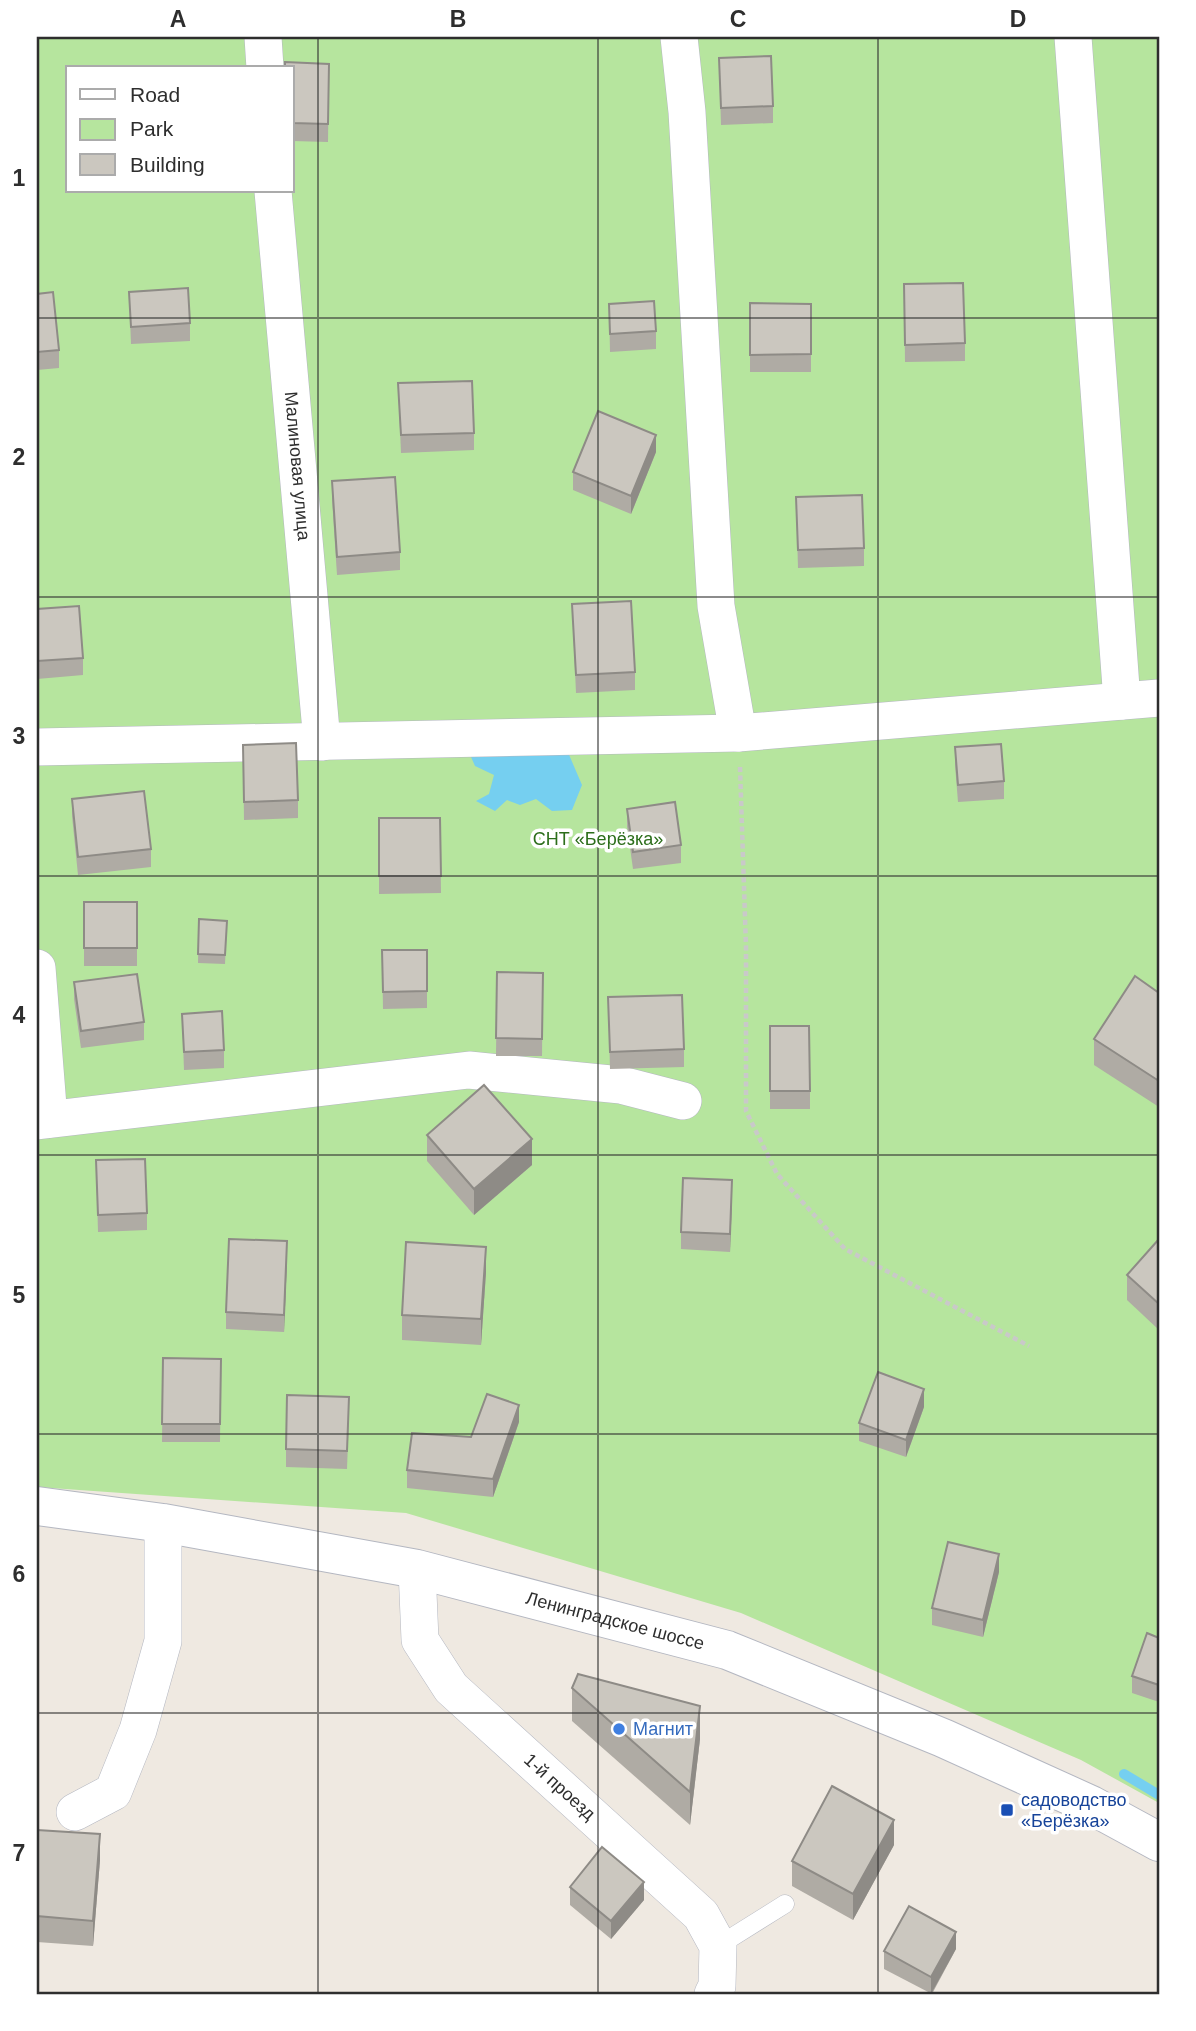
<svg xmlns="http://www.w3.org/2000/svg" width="1196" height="2031" font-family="Helvetica,sans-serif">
	<rect width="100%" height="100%" fill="#efe9e1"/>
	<path fill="#b6e59e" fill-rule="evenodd" d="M37,37H1159V1803L1081,1760L741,1613L406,1513L37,1487ZM68,68H292V191H68Z"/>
	<polygon fill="#75cff0" points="468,750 567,750 582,785 572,810 552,811 536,799 520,805 507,800 495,811 476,801 489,794 494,775 475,766"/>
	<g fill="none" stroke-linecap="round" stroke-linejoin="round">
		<polyline stroke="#75cff0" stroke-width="10" points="1124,1774 1159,1795"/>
		<defs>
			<polyline id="lane" points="718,1946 785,1904"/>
			<g id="street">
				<polyline points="263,37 265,68"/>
				<polyline points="679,37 687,112 716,606 738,733"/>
				<polyline points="1073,37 1122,701"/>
				<path id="s1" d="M273,191L322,742"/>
				<polyline points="37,747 738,733 1159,698"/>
				<polyline points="37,968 49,1119"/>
				<polyline points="37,1121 469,1070 621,1085 683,1101"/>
				<path id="s2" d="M417,1569L420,1640L451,1688L701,1915L718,1946L717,1986L713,1994"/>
				<polyline points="75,1812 113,1792 138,1730 163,1641 163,1523"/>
			</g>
			<g id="secondary">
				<path id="s3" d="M37,1506L163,1523L417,1569L727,1650L943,1738L1091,1805L1159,1842"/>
			</g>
		</defs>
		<use href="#lane" stroke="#b4b7c1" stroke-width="19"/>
		<use href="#street" stroke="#b4b7c1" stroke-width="38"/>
		<use href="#secondary" stroke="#b4b7c1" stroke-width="40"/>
		<polyline stroke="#c9c9c9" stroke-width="4.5" stroke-dasharray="5 3.5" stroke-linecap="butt" points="740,767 746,947 746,1111 777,1174 845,1249 1029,1346"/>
		<use href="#lane" stroke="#fff" stroke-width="18"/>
		<use href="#street" stroke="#fff" stroke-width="37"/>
		<use href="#secondary" stroke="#fff" stroke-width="38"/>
	</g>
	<g fill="#afaba4">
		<polygon points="719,58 773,106 773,123 721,125"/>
		<polygon points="329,64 328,142 292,141 292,68"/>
		<polygon points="904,284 965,343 965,361 905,362"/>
		<polygon points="129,292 190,323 190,341 131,344"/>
		<polygon points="37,294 59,350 59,368 37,370"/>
		<polygon points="750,303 811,304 811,372 750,372"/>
		<polygon points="609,304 656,331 656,349 610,352"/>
		<polygon points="398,383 474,433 474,450 401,453"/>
		<polygon points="656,452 631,514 573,490 573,472"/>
		<polygon points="332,481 400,552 400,570 337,575 332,499"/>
		<polygon points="796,497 864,548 864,566 798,568"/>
		<polygon points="572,604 635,672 635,690 576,693"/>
		<polygon points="37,609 83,658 83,675 37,679"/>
		<polygon points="243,745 298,800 298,818 244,820"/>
		<polygon points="955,747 1004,781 1004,799 958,802 955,765"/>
		<polygon points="72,799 151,849 151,867 78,875 72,816"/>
		<polygon points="627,809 681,845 681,863 633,869 627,826"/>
		<polygon points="379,818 440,818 441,893 379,894"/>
		<rect x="84" y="902" width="53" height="64"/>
		<polygon points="199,919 227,921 225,964 198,963"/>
		<polygon points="382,950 427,950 427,1008 383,1009"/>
		<polygon points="497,972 543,973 542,1056 496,1056"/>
		<polygon points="74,982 144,1022 144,1040 81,1048 74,999"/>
		<polygon points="1159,993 1159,1107 1094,1065 1094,1039"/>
		<polygon points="608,997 684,1049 684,1067 610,1069"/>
		<polygon points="182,1014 224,1050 224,1068 184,1070"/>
		<polygon points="770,1026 810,1091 810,1109 770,1109"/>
		<polygon points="427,1135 532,1165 474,1215 427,1161"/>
		<polygon points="96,1160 147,1213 147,1230 98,1232"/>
		<polygon points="732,1198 730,1252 681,1249 681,1232"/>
		<polygon points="1159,1239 1159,1330 1127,1300 1127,1275"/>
		<polygon points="287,1259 284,1332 226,1329 226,1312"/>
		<polygon points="486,1272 481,1345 402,1340 402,1315"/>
		<polygon points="163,1358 221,1359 220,1442 162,1442"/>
		<polygon points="924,1407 906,1457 859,1441 859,1423"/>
		<polygon points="349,1414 347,1469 286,1467 286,1449"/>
		<polygon points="519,1422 493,1497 407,1488 407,1470"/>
		<polygon points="999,1572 983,1637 932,1625 932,1608"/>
		<polygon points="1159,1638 1159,1702 1132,1693 1132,1676"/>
		<polygon points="572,1688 700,1739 690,1825 572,1721"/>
		<polygon points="37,1830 100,1860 93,1946 37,1942"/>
		<polygon points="894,1845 853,1920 792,1886 792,1861"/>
		<polygon points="570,1887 644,1900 611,1939 570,1905"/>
		<polygon points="956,1949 932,1994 884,1969 884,1951"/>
	</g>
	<g fill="#8e8b86">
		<polygon points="656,435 656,452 631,514 631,496"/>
		<polygon points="532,1139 532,1165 474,1215 474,1189"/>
		<polygon points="732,1180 732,1198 730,1252 730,1234"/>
		<polygon points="287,1241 287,1259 284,1332 284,1315"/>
		<polygon points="486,1247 486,1272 481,1345 481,1319"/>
		<polygon points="924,1389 924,1407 906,1457 906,1440"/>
		<polygon points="519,1405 519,1422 493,1497 493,1479"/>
		<polygon points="999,1554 999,1572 983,1637 983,1620"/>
		<polygon points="700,1706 700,1739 690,1825 690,1792"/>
		<polygon points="894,1820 894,1845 853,1920 853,1894"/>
		<polygon points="100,1834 100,1860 93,1946 93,1921"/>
		<polygon points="644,1882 644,1900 611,1939 611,1921"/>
		<polygon points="956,1932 956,1949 931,1994 931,1977"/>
	</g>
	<g fill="#cbc7bf" stroke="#8e8b86" stroke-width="2">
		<polygon points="771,56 773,106 721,108 719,58"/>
		<polygon points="285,62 329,64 328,124 292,123 292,68 285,68"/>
		<polygon points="963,283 965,343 905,345 904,284"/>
		<polygon points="188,288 190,323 131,327 129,292"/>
		<polygon points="53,292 59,350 37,352 37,294"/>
		<polygon points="654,301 656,331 610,334 609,304"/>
		<polygon points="750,303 811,304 811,354 750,355"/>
		<polygon points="472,381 474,433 401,435 398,383"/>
		<polygon points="598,411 656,435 631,496 573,472"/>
		<polygon points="395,477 400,552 337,557 332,481"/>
		<polygon points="862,495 864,548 798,550 796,497"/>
		<polygon points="631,601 635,672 576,675 572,604"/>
		<polygon points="79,606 83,658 37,661 37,609"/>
		<polygon points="296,743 298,800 244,802 243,745"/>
		<polygon points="1001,744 1004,781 958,785 955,747"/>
		<polygon points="144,791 151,849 78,857 72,799"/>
		<polygon points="675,802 681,845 633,852 627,809"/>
		<polygon points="379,818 440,818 441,876 379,876"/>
		<rect x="84" y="902" width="53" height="46"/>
		<polygon points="199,919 227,921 225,955 198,954"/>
		<polygon points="382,950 427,950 427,991 383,992"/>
		<polygon points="497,972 543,973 542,1039 496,1038"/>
		<polygon points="137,974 144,1022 81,1031 74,982"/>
		<polygon points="1135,976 1159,993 1159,1081 1094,1039"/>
		<polygon points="682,995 684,1049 610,1052 608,997"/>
		<polygon points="222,1011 224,1050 184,1052 182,1014"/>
		<polygon points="770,1026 809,1026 810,1091 770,1091"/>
		<polygon points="484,1085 532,1139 474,1189 427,1135"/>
		<polygon points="145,1159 147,1213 98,1215 96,1160"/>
		<polygon points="683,1178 732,1180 730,1234 681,1232"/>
		<polygon points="229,1239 287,1241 284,1315 226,1312"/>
		<polygon points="1159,1239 1159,1304 1127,1275"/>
		<polygon points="406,1242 486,1247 481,1319 402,1315"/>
		<polygon points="163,1358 221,1359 220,1424 162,1424"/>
		<polygon points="878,1372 924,1389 906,1440 859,1423"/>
		<polygon points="487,1394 519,1405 493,1479 407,1470 412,1433 471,1437"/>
		<polygon points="287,1395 349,1397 347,1451 286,1449"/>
		<polygon points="948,1542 999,1554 983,1620 932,1608"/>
		<polygon points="1147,1633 1159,1638 1159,1685 1132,1676"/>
		<polygon points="578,1674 700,1706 690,1792 572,1688"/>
		<polygon points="832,1786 894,1820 853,1894 792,1861"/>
		<polygon points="37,1830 100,1834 93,1921 37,1916"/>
		<polygon points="602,1847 644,1882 611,1921 570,1887"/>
		<polygon points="909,1906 956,1932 931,1977 884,1951"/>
	</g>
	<path fill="none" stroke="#2e2e2e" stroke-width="2" stroke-opacity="0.55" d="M318,37V1994M598,37V1994M878,37V1994M37,318H1159M37,597H1159M37,876H1159M37,1155H1159M37,1434H1159M37,1713H1159"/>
	<circle fill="#3f7fe0" stroke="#fff" stroke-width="2.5" cx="619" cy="1729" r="7"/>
	<rect fill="#1a4fb4" stroke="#fff" stroke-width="2.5" x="1000" y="1803" width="14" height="14" rx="3.5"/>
	<g text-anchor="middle" stroke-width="7" stroke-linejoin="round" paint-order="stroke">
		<g font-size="18" fill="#2e2e2e" stroke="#fff">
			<text dy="6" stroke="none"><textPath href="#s1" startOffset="276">Малиновая улица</textPath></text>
			<text dy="6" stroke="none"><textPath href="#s3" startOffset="590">Ленинградское шоссе</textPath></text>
			<text dy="6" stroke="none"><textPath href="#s2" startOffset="275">1-й проезд</textPath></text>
		</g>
		<g font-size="18" fill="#2c6e1b" stroke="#fff">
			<text x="598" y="845">СНТ «Берёзка»</text>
		</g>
		<g font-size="18" fill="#366cbe" stroke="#fff" text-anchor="start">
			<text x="633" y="1735">Магнит</text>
		</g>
		<g font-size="18" fill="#164399" stroke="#fff" text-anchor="start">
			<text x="1021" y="1806">садоводство<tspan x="1021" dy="21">«Берёзка»</tspan></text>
		</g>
	</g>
	<rect width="1196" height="2031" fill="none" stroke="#ffffff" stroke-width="77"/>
	<rect x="66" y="66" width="228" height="126" fill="#ffffff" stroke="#ababab" stroke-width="2"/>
	<rect x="80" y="89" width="35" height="10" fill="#ffffff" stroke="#ababab" stroke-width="2"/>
	<text x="130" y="102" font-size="21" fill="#2e2e2e">Road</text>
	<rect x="80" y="119" width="35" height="21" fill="#b6e59e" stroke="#ababab" stroke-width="2"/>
	<text x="130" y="136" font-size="21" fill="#2e2e2e">Park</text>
	<rect x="80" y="154" width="35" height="21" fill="#cbc7bf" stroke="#ababab" stroke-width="2"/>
	<text x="130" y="172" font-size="21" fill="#2e2e2e">Building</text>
	<rect x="38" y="38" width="1120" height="1955" fill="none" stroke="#2e2e2e" stroke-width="2.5"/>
	<g font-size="23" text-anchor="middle" font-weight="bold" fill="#2e2e2e">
		<text x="178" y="27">A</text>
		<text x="458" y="27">B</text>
		<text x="738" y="27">C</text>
		<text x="1018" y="27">D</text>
		<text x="19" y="186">1</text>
		<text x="19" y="465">2</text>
		<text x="19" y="744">3</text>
		<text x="19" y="1023">4</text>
		<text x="19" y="1303">5</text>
		<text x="19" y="1582">6</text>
		<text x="19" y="1861">7</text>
	</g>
</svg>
